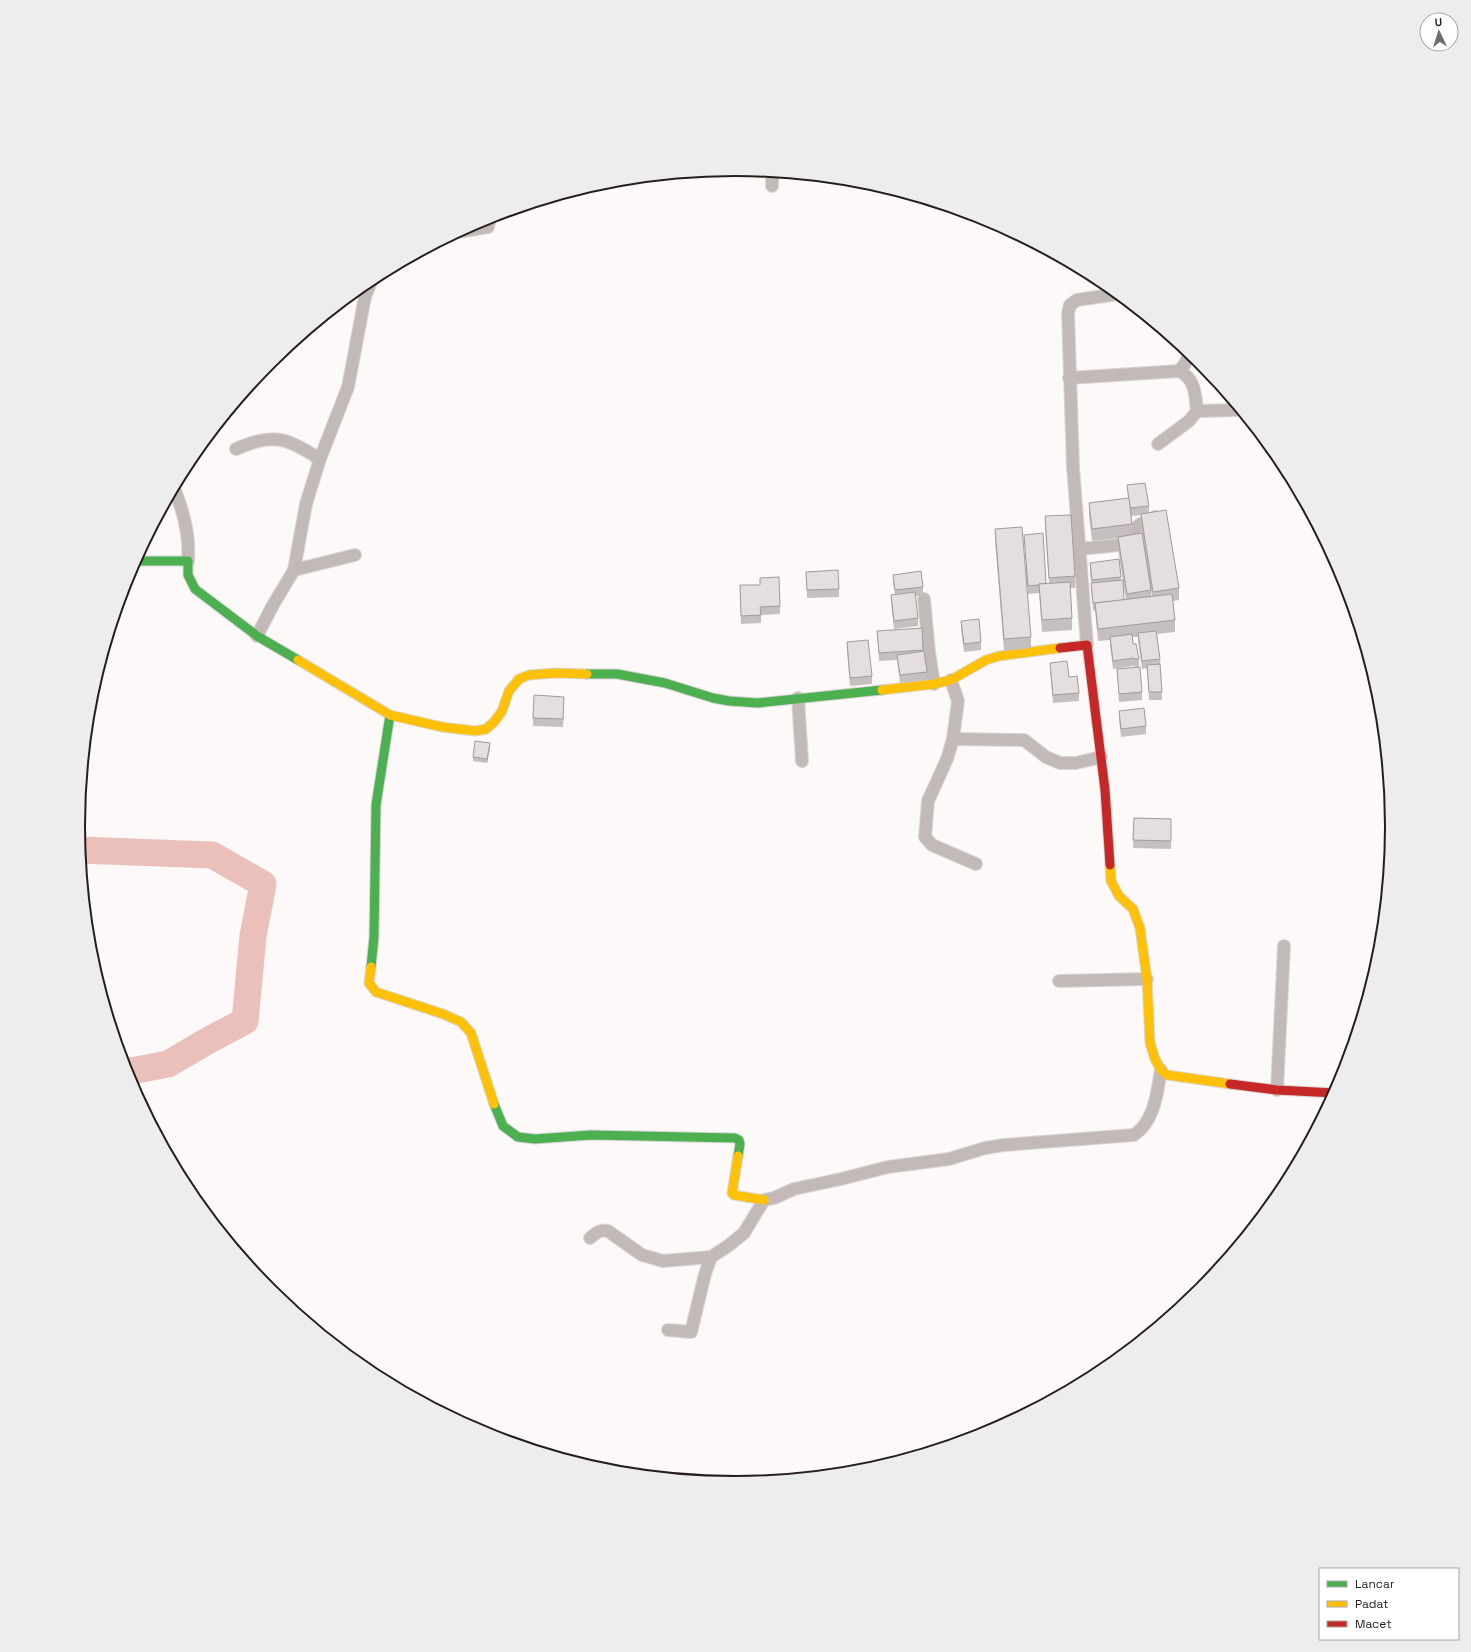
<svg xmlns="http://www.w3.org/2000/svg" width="1471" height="1652" font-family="'Space Grotesk',sans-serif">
	<rect width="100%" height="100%" fill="#fdf9f9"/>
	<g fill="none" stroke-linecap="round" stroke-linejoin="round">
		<polyline stroke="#ebc0ba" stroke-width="27" points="80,850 212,855 263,884 253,936 245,1021 209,1040 168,1064 126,1072"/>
		<defs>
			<g id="street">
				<polyline points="772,172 772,186"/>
				<polyline points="458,232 488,227 490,217"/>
				<polyline points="1069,378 1179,371"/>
				<polyline points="1197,411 1239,410"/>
				<path d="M1158,444L1189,421L1197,411C1195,395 1196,379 1179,371L1185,364L1190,352"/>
				<path d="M236,449C274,432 286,438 320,459"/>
				<path d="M174,488C183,510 190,537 188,561"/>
				<path d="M1080,549L1129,544C1134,539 1133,531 1138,526C1142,522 1150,520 1155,517"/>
				<polyline points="294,570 355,555"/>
				<polyline points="924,599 929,652 934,684"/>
				<polyline points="257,636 273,605 294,570 306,504 320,459 348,387 365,297 372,279"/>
				<polyline points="1087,645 1073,467 1068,313 1070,305 1077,300 1118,294"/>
				<polyline points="951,680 958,701 953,739 947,759 928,801 925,837 932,845 976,864"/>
				<polyline points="798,698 802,761"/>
				<polyline points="953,739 1024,740 1046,757 1060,763 1076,763 1101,757"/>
				<polyline points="1059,981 1147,979"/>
				<polyline points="1277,1090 1284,946"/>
				<path d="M590,1238C596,1233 600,1229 608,1231L642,1255L663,1261L711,1257L728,1246L744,1233L764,1200L774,1198L794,1189L841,1179L888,1167L949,1159L985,1148L1004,1145L1134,1135C1155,1121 1157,1092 1161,1070"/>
				<polyline points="668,1330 691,1332 705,1274 711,1257"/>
			</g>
			<g id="fast">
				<polyline points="135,561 188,561 188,575 195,589 257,636 298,660"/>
				<polyline points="587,674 617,674 665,683 713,698 729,701 758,703 882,690"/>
				<polyline points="371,967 374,937 376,805 390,715"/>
				<polyline points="494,1104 503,1126 518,1137 535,1139 591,1135 735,1138 739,1140 740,1144 738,1156"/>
			</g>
			<g id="slow">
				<polyline points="298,660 390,715 442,727 475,731 486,729 494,722 502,711 509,691 519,679 529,675 556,673 587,674"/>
				<polyline points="882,690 934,684 951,680 986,660 999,656 1060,648"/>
				<polyline points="1110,865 1111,881 1119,896 1133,909 1140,928 1147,979 1150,1043 1155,1059 1161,1070 1167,1075 1230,1084"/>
				<polyline points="371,967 369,983 376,992 443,1014 461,1022 471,1033 494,1104"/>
				<polyline points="738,1156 732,1193 734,1195 764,1200"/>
			</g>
			<g id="jam">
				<polyline points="1060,648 1087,645 1105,790 1110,865"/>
				<polyline points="1230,1084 1277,1090 1335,1093"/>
			</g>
		</defs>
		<use href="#street" stroke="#dad7d6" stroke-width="14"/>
		<use href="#fast" stroke="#dad7d6" stroke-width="11"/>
		<use href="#slow" stroke="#dad7d6" stroke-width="11"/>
		<use href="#jam" stroke="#dad7d6" stroke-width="11"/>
		<use href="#street" stroke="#c2b9b8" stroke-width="12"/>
		<use href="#fast" stroke="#4caf50" stroke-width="9"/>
		<use href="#slow" stroke="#ffc107" stroke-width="9"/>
		<use href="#jam" stroke="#c62828" stroke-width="9"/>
	</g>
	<g fill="#c5bfbf" fill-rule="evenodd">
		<path d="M1127,485L1149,506V513L1179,588V600L1173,601L1175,620V632L1157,634L1160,659L1162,700H1149L1147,668L1142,669L1138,641V637H1132L1133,644L1139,659V667H1135L1134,666L1113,669L1110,645V640L1098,641L1095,610L1093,611L1090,570V563L1121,577V581L1124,600H1126L1118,549V538L1092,541L1089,515V503L1128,498ZM1141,515V526L1152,597H1151V590L1132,535V524L1131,516Z"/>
		<polygon points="1045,516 1075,576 1075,588 1070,588 1072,618 1072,630 1042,632 1039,593 1028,594 1024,535 1046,583 1049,583 1045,528"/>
		<polygon points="995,529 1031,637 1031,648 1004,651 995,541"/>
		<polygon points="806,572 839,589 839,597 807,598"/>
		<polygon points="893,575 923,587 923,595 915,596 918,618 918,626 894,629 891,603 891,595 895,594 893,583"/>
		<polygon points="740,585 780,606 780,614 761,615 761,623 741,624"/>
		<polygon points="961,621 981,642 981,650 964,652 961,629"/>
		<polygon points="922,628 923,652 927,672 927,680 900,683 897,660 879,661 877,631"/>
		<polygon points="847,642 872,676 872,684 850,686 847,650"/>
		<polygon points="1050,663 1069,677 1079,693 1079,701 1053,703 1050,671"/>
		<polygon points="1117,669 1142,692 1142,700 1119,702"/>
		<polygon points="564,705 563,727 533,726 533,718"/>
		<polygon points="1119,711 1146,726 1146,734 1121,737 1119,719"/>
		<polygon points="490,747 487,763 473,761 473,757"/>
		<polygon points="1134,818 1171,819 1171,849 1133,848"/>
	</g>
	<polygon fill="#a09b9b" points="490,743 490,747 487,763 487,759"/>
	<g fill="#e5dede" stroke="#a09b9b">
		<polygon points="1145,483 1149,506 1130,508 1127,485"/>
		<polygon points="1129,498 1132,524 1092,529 1089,503"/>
		<polygon points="1166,510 1179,588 1153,592 1141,514"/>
		<polygon points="1071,515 1075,576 1049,578 1045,516"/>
		<polygon points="1022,527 1031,637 1004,639 995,529"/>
		<polygon points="1043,533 1046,583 1039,584 1039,585 1028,586 1024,535"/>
		<polygon points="1142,533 1151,590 1127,594 1118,537"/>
		<polygon points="1119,559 1121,577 1092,580 1090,563"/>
		<polygon points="838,570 839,589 807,590 806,572"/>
		<polygon points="921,571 923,587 895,590 893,575"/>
		<polygon points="779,577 780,606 760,607 761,615 741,616 740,585 760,585 760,578"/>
		<polygon points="1123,580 1124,600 1093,603 1091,583"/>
		<polygon points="1070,582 1072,618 1042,620 1039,584"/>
		<polygon points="915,592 918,618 894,621 891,595"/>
		<polygon points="1172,594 1175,620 1098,629 1095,603"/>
		<polygon points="979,619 981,642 964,644 961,621"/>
		<polygon points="922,628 923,650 879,653 877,631"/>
		<polygon points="1156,631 1160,659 1142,661 1138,633"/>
		<polygon points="1132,634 1133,644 1136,644 1139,659 1135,659 1134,658 1113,661 1110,637"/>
		<polygon points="868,640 872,676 850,678 847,642"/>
		<polygon points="924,651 927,672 900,675 897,655"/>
		<polygon points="1067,661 1069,677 1077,676 1079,693 1053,695 1050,663"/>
		<polygon points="1160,664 1162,692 1149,692 1147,665"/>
		<polygon points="1140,667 1142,692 1119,694 1117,669"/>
		<polygon points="534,695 564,697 563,719 533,718"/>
		<polygon points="1144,708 1146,726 1121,729 1119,711"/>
		<polygon points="475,741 490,743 487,759 473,757"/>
		<polygon points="1134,818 1171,819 1171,841 1133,840"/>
	</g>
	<path d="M0 0H1471V1652H0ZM85 826a650 650 0 1 1 1300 0a650 650 0 1 1-1300 0Z" fill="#eeeded" fill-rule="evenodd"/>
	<path fill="none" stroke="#261e1c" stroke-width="2" d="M85 826a650 650 0 1 1 1300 0a650 650 0 1 1-1300 0Z"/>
	<rect x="1319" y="1568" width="140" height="72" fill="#ffffff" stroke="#a8a5a4"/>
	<rect x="1327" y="1581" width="20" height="6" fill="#4caf50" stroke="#a8a5a4"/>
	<text x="1355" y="1588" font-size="12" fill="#261e1c">Lancar</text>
	<rect x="1327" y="1601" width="20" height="6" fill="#ffc107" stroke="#a8a5a4"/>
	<text x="1355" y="1608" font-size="12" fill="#261e1c">Padat</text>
	<rect x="1327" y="1621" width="20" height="6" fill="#c62828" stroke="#a8a5a4"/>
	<text x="1355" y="1628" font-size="12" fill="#261e1c">Macet</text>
	<g transform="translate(1439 32) rotate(356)"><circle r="19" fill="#ffffff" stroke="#a8a5a4"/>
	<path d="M0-3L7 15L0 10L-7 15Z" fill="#716b69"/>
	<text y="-6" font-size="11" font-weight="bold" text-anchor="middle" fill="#261e1c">U</text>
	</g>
</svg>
